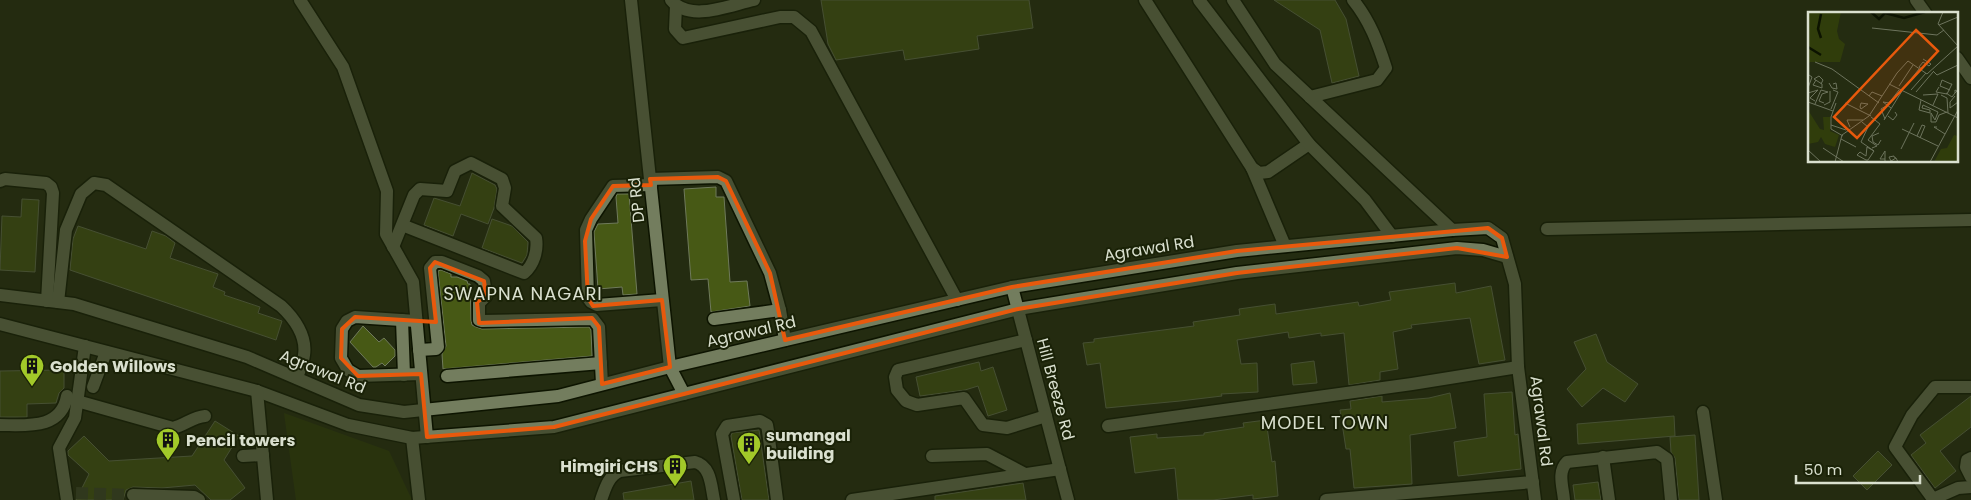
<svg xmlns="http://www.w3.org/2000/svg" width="1971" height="500" font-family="Poppins,sans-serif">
	<rect width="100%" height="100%" fill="#242c11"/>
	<polygon fill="#303d0b" points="284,413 389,451 412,500 296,500"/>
	<g fill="#475915" stroke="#6f7a5b">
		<polygon points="821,0 1029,0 1033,28 977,36 979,49 905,60 903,50 836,60 828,44"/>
		<polygon points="1274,0 1335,0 1346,19 1359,76 1332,83 1320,30"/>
		<polygon points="472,173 495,185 497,189 494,208 488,224 461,214 453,236 424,225 434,198 460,206"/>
		<polygon points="716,187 716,197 724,197 730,282 747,281 750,306 711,312 708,279 691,280 684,189"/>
		<polygon points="617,194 629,194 637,294 623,295 622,287 598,289 594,232 598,224 618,223 616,197"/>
		<polygon points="22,199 39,200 35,272 0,270 2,216 21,217"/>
		<polygon points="492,219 512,226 528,242 527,255 522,263 482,248"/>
		<polygon points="78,226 146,249 152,231 166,236 175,243 170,258 218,274 213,287 225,292 224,295 260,307 258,313 282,321 276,340 70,270 73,239"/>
		<polygon points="441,270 451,274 451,277 457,277 467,281 468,284 470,284 471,320 472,325 476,327 482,329 589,327 591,330 592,356 443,369 442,354 446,346 438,271"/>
		<polygon points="1455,283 1456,293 1491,286 1505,360 1479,364 1470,318 1411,325 1412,328 1393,332 1398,369 1380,372 1380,380 1349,385 1344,333 1321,336 1321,333 1289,338 1288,332 1237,340 1241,364 1257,363 1258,392 1221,394 1222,396 1180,401 1106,408 1100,363 1087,365 1083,343 1094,342 1094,339 1194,326 1193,322 1240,315 1239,309 1275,304 1276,314 1358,302 1359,306 1391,300 1389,292"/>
		<polygon points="363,326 379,342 384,338 395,350 395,356 385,366 382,363 376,367 373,367 350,342"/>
		<polygon points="1596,334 1607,362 1638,384 1625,402 1603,388 1582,407 1567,389 1586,369 1574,342"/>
		<polygon points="1314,361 1317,383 1293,385 1291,364"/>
		<polygon points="979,362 981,371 993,367 1007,410 988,416 978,386 965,390 920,396 916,377"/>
		<polygon points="64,370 64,388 59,393 56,403 27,404 27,417 0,417 0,371"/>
		<polygon points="1512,392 1515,435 1518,434 1521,469 1458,476 1454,442 1487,437 1484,394"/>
		<polygon points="1450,393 1456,428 1410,435 1412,484 1354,488 1350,449 1346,449 1340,410 1351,409 1350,401 1382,396 1382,402 1429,398"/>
		<polygon points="1971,396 1971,427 1940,451 1956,471 1935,488 1911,455 1926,443 1920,435"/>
		<polygon points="1674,416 1675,436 1578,444 1577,424"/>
		<polygon points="1266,420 1272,462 1275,461 1278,496 1253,499 1253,495 1213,500 1178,500 1175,468 1135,473 1130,437 1157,434 1157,438 1204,435 1204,433 1244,427 1243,423"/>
		<polygon points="215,421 239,436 224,460 245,488 230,500 211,500 195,485 162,488 133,487 126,490 123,500 76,500 89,474 68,455 68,451 84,436 109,461 192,456"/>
		<polygon points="759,430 769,500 742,500 731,436 732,433"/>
		<polygon points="1695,435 1699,500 1679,500 1675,458 1671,452 1670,437"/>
		<polygon points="1878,451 1892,465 1867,490 1853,476"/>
		<polygon points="691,481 694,500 624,500 623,493"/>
		<polygon points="1598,482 1601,500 1575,500 1573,485"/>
		<polygon points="1023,483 1026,500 935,500 935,496"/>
	</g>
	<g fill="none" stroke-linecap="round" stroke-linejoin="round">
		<polyline stroke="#3f472e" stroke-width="12" stroke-dasharray="12 6" stroke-linecap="butt" points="76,493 133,495"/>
		<defs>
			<g id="minor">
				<polyline points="300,0 343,67 387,191 386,234 413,282 427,437"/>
				<polyline points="631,0 670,367 684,394"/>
				<path d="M671,0C690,23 730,5 754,0"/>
				<polyline points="1145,0 1252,168 1259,173 1268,172 1309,144"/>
				<polyline points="1199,0 1309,144 1365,200 1392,236"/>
				<polyline points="1233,0 1275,64 1452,230"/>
				<polyline points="1916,0 1926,14"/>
				<polyline points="676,6 675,29 683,38 780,17 794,17 811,31 957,300"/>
				<polyline points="1957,58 1971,78"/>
				<path d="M1310,97L1377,80L1386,68C1378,43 1370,21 1353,0"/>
				<polyline points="1252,168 1285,246"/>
				<polyline points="650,179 718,177 726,181 770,273 780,310 785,340"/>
				<polyline points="0,181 5,179 46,183 51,187 53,193 47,301"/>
				<polyline points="651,185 613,186 591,219 586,230 588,298 591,302 597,305 662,300"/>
				<polyline points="1547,229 1971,220"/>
				<path d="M393,247L414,195L420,189L447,191L455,171L471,163L502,179L505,188L502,206L536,238C538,250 534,265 524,273L402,225"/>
				<polyline points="1012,287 1068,500"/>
				<polyline points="0,295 74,304 247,357 359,405 404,412 558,396 670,367 1012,287 1237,251 1452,230 1488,228 1502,238 1515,284 1518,367 1535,500"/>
				<path d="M58,302L66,230L81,194L94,183L106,185L281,306C294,318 307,336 304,355C303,363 299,371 297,378"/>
				<polyline points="714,319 780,310"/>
				<polyline points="402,320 404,375"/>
				<polyline points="416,321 355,317 347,321 342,329 341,358 348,370 358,376 421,374"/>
				<polyline points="0,324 257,391 348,425 412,438 554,427 1018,309 1237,273 1457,248 1483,250 1507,257"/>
				<polyline points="1026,340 898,370 895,377 897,390 906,401 917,405 964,398 983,425 1007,428 1046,416"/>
				<polyline points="419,350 436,349 438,347 430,268 435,262 442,262 478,276 484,281 486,296 479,303 479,320 482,321 593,319 599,327 602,384"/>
				<polyline points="447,376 601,363"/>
				<polyline points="93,387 106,352"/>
				<polyline points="1971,387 1935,387 1912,415 1895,447 1933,499 1958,488 1971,487"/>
				<polyline points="257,391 267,500"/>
				<path d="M77,401L173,428C185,425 193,417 205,416"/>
				<polyline points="1703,412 1716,500"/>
				<path d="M0,425C26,425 61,430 67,396"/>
				<polyline points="1108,426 1412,384 1518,367"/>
				<polyline points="412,438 419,500"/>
				<polyline points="243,456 263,455"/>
				<polyline points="932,456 987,454 1025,474"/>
				<polyline points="1603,457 1609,500"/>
				<polyline points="1971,458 1967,460 1966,467 1971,477"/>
				<polyline points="133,495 194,497 199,500"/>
				<polyline points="67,500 59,448 75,418 85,346"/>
				<path d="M601,500C605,489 608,476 620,471L695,462C711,466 711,486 714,500"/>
				<polyline points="734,500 722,434 727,426 760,421 767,425 768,431 777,500"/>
				<polyline points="852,500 1060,469"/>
				<polyline points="1326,500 1533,482"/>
				<path d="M1564,500C1563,487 1557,472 1567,462L1657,452L1667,459L1671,500"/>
			</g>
		</defs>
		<use href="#minor" stroke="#0d1400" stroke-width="15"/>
		<use href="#minor" stroke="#737d5e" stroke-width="12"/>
	</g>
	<path d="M0 0H1971V500H0ZM718,177L726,181L770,273L785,340L1012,287L1237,251L1488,228L1502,238L1507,257L1457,248L1237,273L1018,309L554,427L427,437L421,374L358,376L341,358L342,329L355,317L436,322L430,268L435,262L484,281L486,296L477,302L479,323L592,318L599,327L602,384L670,367L662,300L593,306L588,298L585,241L591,219L613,186L651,185L650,179Z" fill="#242c11" fill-opacity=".55" fill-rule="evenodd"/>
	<path fill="none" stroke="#e8590c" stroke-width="4" stroke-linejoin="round" d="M718,177L726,181L770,273L785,340L1012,287L1237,251L1488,228L1502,238L1507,257L1457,248L1237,273L1018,309L554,427L427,437L421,374L358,376L341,358L342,329L355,317L436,322L430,268L435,262L484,281L486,296L477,302L479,323L592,318L599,327L602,384L670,367L662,300L593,306L588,298L585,241L591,219L613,186L651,185L650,179Z"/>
	<defs>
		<symbol id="building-pin" viewBox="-11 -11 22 30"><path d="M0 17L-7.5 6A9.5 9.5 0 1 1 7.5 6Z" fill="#a2c929" stroke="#1a2207"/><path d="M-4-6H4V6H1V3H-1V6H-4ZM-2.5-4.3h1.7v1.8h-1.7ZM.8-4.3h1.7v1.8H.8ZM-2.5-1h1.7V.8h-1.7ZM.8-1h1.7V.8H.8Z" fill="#111"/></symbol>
	</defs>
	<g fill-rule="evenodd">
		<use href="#building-pin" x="18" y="352" width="28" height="38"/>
		<use href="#building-pin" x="154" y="426" width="28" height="38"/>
		<use href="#building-pin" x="735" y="430" width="28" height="38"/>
		<use href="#building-pin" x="661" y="452" width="28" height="38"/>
	</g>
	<g text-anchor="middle" stroke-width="4" stroke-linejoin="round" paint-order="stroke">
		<g font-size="16" fill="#dae0cf" stroke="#1a2207">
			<text transform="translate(636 200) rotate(-96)" y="6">DP Rd</text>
			<text transform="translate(1149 248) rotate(-9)" y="6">Agrawal Rd</text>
			<text transform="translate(751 331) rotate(-13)" y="6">Agrawal Rd</text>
			<text transform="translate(323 371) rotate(22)" y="6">Agrawal Rd</text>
			<text transform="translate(1056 389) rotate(75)" y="6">Hill Breeze Rd</text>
			<text transform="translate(1542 421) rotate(83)" y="6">Agrawal Rd</text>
		</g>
		<g font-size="16" font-weight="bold" fill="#dae0cf" stroke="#1a2207" text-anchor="start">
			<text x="50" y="372">Golden Willows</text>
			<text x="766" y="441">sumangal<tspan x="766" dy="18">building</tspan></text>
			<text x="186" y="446">Pencil towers</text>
			<text x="658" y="472" text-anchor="end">Himgiri CHS</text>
		</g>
		<g font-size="18" letter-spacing="1" fill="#dae0cf" stroke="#1a2207">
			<text x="523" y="300">SWAPNA NAGARI</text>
			<text x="1325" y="429">MODEL TOWN</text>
		</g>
	</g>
	<g transform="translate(1808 12)">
		<rect width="150" height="150" fill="#242c11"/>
		<path d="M0,0H33L29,19L31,27L37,32L32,50H2L0,53ZM0,98L12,117L16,118L15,105H22V119L31,123L27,135L17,132L13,125L10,130L0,132ZM146,123L150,124V150H126L133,137L139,136Z" fill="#303d0b"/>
		<path fill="none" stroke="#0c1300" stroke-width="2.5" d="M63,0L71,7L77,1L96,6L117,0M13,2L10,17L13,26M0,35L13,43"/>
		<path fill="none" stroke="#6d745d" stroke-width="1" d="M135,0L130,12L150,34M131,13L150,5M64,16L129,23L136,18M100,49L119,62L150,34M7,50L24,57L71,91M114,57L111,55L115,50L121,54L123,52L115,47M125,59L129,63L150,53M8,68L5,73L14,76V72L6,67L11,64L15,68L13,72M21,71L24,76L29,77L28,71L25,72M81,72L150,106M91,74L105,53M131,75L128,80L139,82L144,72H143L134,68L132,74L142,78M0,76L4,65L1,63M96,76L111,57M103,78L118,61M108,80L125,60M0,81L10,78L2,86L7,89M138,81L144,85L147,81L149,79L147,78V81M115,83L130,82L125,93M133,83L139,86L140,101M61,84L64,80L74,84M147,84L142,90V96L150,90M113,88L111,98L122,101V98L114,96L115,93L130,100M0,90L25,99M28,91L23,105V117L35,124M37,91L63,104M7,92L13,78L20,80L14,82L11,89L16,91M16,93L22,90V79M83,96L75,90L81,91L91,78M23,97L30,80L25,78M53,97L60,92L53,91L52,95L53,97M130,100L127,108L123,101V110H128L131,103L139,100M80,104L85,108L89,103L87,100M63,105L72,112L60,128L69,134L64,136M77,107L73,97L78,94M76,108L94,79M54,110L60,115L53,130L66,139L60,148H58L49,143L52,140L58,144L59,135L66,139M23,113L38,118M42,115L39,108H55M129,115H126L137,122M94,117L130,134M71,121L64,124L65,130L70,133L73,128M109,124L114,113L117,114L112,126M33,127L48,135M15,136L36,150M93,137L106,111M0,138L13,150M88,146L83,149L81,145L86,144V145L88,146L90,150M27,150L34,123L61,104L89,61L100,49M77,150V147H72L77,139V147M122,150L150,98"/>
		<path fill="#e8590c" fill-opacity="0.15" stroke="#e8590c" stroke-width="2.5" d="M108,18L130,39L49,126L26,105Z"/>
		<rect width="150" height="150" fill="none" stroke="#dae0cf" stroke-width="2.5"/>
	</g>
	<path d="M1796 475v8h124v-8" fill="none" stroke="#dae0cf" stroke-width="2.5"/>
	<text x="1804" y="475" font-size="15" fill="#dae0cf" stroke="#1a2207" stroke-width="4" paint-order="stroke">50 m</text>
</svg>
